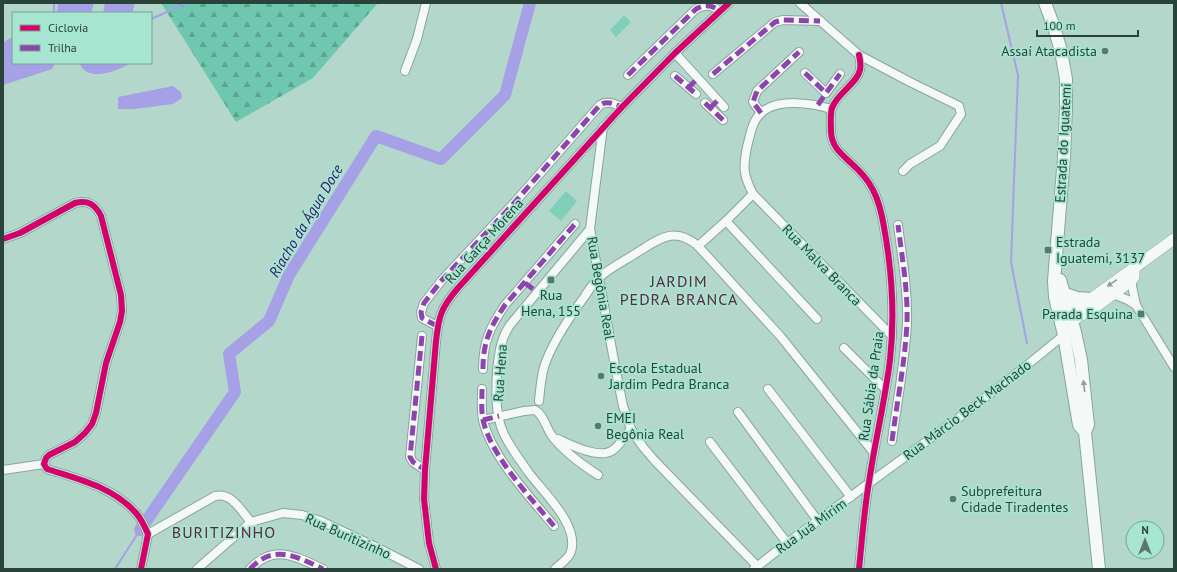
<svg xmlns="http://www.w3.org/2000/svg" width="1177" height="572" font-family="'PT Sans',sans-serif">
	<defs>
		<pattern id="forest-firs" width="22" height="20" patternUnits="userSpaceOnUse"><rect width="22" height="20" fill="#70c7b0"/><path d="M5 1l3.5 6h-7zM16 11l3.5 6h-7z" fill="#5ca390"/></pattern>
	</defs>
	<rect width="100%" height="100%" fill="#b4d7cb"/>
	<polygon fill="url(#forest-firs)" points="161,3 378,3 313,78 236,122"/>
	<g fill="#80cfb8">
		<polygon points="624,15 631,22 616,37 610,30"/>
		<polygon points="566,191 577,201 561,221 549,211"/>
	</g>
	<g fill="#a6a0e6">
		<polygon points="58,3 94,3 91,13 57,13"/>
		<polygon points="105,3 135,3 132,13 103,13"/>
		<polygon points="13,37 13,63 55,63 52,69 3,85 3,42"/>
		<path d="M79,63H132C117,70 89,84 79,63Z"/>
		<polygon points="173,86 181,92 182,98 173,104 135,109 118,109 118,97"/>
	</g>
	<g fill="none" stroke-linecap="round" stroke-linejoin="round">
		<g stroke="#a6a0e6" stroke-width="2">
			<polyline points="1001,3 1018,75 1011,262 1027,343"/>
			<polyline points="54,13 54,3"/>
			<polyline points="151,19 187,3"/>
			<polyline points="115,569 140,530"/>
		</g>
		<polyline stroke="#a6a0e6" stroke-width="12" points="140,530 235,392 229,354 269,321 289,275 376,136 441,159 505,95 530,3"/>
		<defs>
			<g id="minor">
				<polyline points="800,3 859,55 910,82 959,106 961,114 940,146 910,164 903,171"/>
				<polyline points="675,53 724,107"/>
				<polyline points="405,71 417,39 426,3"/>
				<polyline points="805,73 826,93 840,74"/>
				<polyline points="713,74 775,22 783,20 820,21"/>
				<path d="M628,75L696,9C705,4 712,5 720,11"/>
				<polyline points="675,76 696,94"/>
				<polyline points="705,103 723,120"/>
				<path d="M831,109C812,103 777,98 761,113C752,121 750,136 747,147C743,167 743,175 753,194L892,336"/>
				<polyline points="761,113 753,102 757,91 799,52"/>
				<polyline points="603,127 590,229 615,366 623,406 631,429 643,447 655,461 757,566"/>
				<polyline points="726,221 817,319"/>
				<path d="M3,239L20,233L75,203C88,200 95,204 101,216L121,295L122,311L120,322L106,363L96,413L92,424L85,433L75,442L49,455L46,458L44,464L47,469C78,479 113,487 136,513C141,519 145,527 148,534L141,569"/>
				<polyline points="698,246 726,221 753,194"/>
				<polyline points="1131,281 1136,305 1174,367"/>
				<polyline points="1113,294 1128,300 1136,305"/>
				<path d="M437,326L422,318L421,312L424,303L442,280L515,202L600,105C607,100 615,104 622,107"/>
				<polyline points="422,336 410,457 413,462 425,470"/>
				<polyline points="844,348 885,389"/>
				<path d="M483,369C483,342 490,327 505,305L575,224"/>
				<path d="M482,389C482,399 481,410 483,420C491,456 530,497 554,526"/>
				<polyline points="768,389 851,497"/>
				<path d="M539,401C540,390 541,378 544,367C551,345 571,315 585,296C589,290 594,281 600,277C611,267 628,259 641,250C662,237 676,227 698,246L781,337L874,453"/>
				<polyline points="738,412 818,521"/>
				<path d="M483,420L524,411L535,410C544,415 546,428 552,436C564,452 581,464 598,475"/>
				<path d="M558,439C571,445 600,460 613,450C620,445 625,435 631,429"/>
				<path d="M892,441C897,402 905,362 907,323C908,290 902,257 898,225"/>
				<polyline points="710,442 787,543"/>
				<polyline points="3,470 44,464"/>
				<path d="M148,534L215,496C232,492 241,511 251,522"/>
				<polyline points="197,569 251,522 283,513 302,515 321,521 374,546 419,569"/>
				<path d="M250,569C274,543 297,557 323,569"/>
				<path d="M436,569L429,543L424,499L425,470L436,341C439,315 441,308 458,288L622,107L675,53L729,3"/>
				<path d="M555,569C560,564 567,560 570,554C582,527 543,492 529,473C520,460 509,446 503,432C495,414 496,390 497,371C499,354 500,340 510,325L590,229"/>
				<polyline points="754,569 787,543 968,411 1026,366 1064,335"/>
				<path d="M859,569C862,540 864,511 869,482C875,441 885,401 890,360C895,315 892,271 884,227C882,215 879,201 873,190C868,180 860,171 852,164C842,154 832,148 831,132C831,125 830,115 832,108C837,93 857,84 860,70C861,65 860,59 859,55"/>
			</g>
			<g id="secondary">
				<polyline points="1062,315 1091,299 1174,239"/>
				<polyline points="1065,325 1098,305 1131,281 1134,277 1134,268"/>
			</g>
			<g id="primary">
				<polyline points="1045,3 1054,27 1061,51 1066,79 1066,107 1064,157 1054,281 1055,297 1064,335 1079,425 1085,432"/>
				<polyline points="1060,280 1075,332 1081,360 1088,425 1085,432 1099,569"/>
				<polyline points="1062,293 1077,298 1091,299"/>
			</g>
		</defs>
		<use href="#minor" stroke="#89a49b" stroke-width="10"/>
		<use href="#secondary" stroke="#89a49b" stroke-width="12"/>
		<use href="#primary" stroke="#89a49b" stroke-width="14"/>
		<use href="#minor" stroke="#f4f9f7" stroke-width="8"/>
		<use href="#secondary" stroke="#f4f9f7" stroke-width="11"/>
		<use href="#primary" stroke="#f4f9f7" stroke-width="12"/>
		<g stroke="#8e44ad" stroke-width="5" stroke-dasharray="10 5" stroke-linecap="butt">
			<polyline points="805,73 826,93 840,74"/>
			<polyline points="713,74 775,22 783,20 820,21"/>
			<path d="M628,75L696,9C705,4 712,5 720,11"/>
			<polyline points="675,76 696,94"/>
			<polyline points="688,88 698,78"/>
			<polyline points="705,103 723,120"/>
			<polyline points="818,105 826,93"/>
			<polyline points="710,108 718,100"/>
			<polyline points="761,113 753,102 757,91 799,52"/>
			<polyline points="525,283 537,292"/>
			<path d="M437,326L422,318L421,312L424,303L442,280L515,202L600,105C607,100 615,104 622,107"/>
			<polyline points="422,336 410,457 413,462 425,470"/>
			<path d="M483,369C483,342 490,327 505,305L575,224"/>
			<path d="M482,389C482,399 481,410 483,420C491,456 530,497 554,526"/>
			<polyline points="483,420 499,416"/>
			<path d="M892,441C897,402 905,362 907,323C908,290 902,257 898,225"/>
			<path d="M250,569C274,543 297,557 323,569"/>
		</g>
		<defs>
			<g id="cycleway">
				<path d="M3,239L20,233L75,203C88,200 95,204 101,216L121,295L122,311L120,322L106,363L96,413L92,424L85,433L75,442L49,455L46,458L44,464L47,469C78,479 113,487 136,513C141,519 145,527 148,534L141,569"/>
				<path d="M436,569L429,543L424,499L425,470L436,341C439,315 441,308 458,288L622,107L675,53L729,3"/>
				<path d="M859,569C862,540 864,511 869,482C875,441 885,401 890,360C895,315 892,271 884,227C882,215 879,201 873,190C868,180 860,171 852,164C842,154 832,148 831,132C831,125 830,115 832,108C837,93 857,84 860,70C861,65 860,59 859,55"/>
			</g>
		</defs>
		<use href="#cycleway" stroke="#a6e5d0" stroke-width="8"/>
		<use href="#cycleway" stroke="#d6006c" stroke-width="6"/>
	</g>
	<defs><path id="oneway-solid" d="M-6-.8H1V-3.2L6.5 0L1 3.2V.8H-6Z"/></defs>
	<g fill="#8e9e99">
		<use href="#oneway-solid" transform="translate(1112 283) rotate(145)"/>
		<use href="#oneway-solid" transform="translate(1084 386) rotate(-96)"/>
	</g>
	<g fill="#5a776d" stroke="#a6e5d0" stroke-width="1.5">
		<circle cx="1105" cy="51" r="4"/>
		<rect x="1044" y="246" width="8" height="8" rx="2"/>
		<rect x="547" y="276" width="8" height="8" rx="2"/>
		<rect x="1137" y="310" width="8" height="8" rx="2"/>
		<circle cx="601" cy="376" r="4"/>
		<circle cx="598" cy="426" r="4"/>
		<circle cx="953" cy="499" r="4"/>
	</g>
	<g text-anchor="middle" stroke-width="3.5" stroke-linejoin="round" paint-order="stroke">
		<g font-size="14" fill="#29433b" stroke="#a6e5d0" text-anchor="start">
			<text x="1097" y="56" text-anchor="end">Assaí Atacadista</text>
			<text x="1056" y="247">Estrada<tspan x="1056" dy="16">Iguatemi, 3137</tspan></text>
			<text x="551" y="300" text-anchor="middle">Rua<tspan x="551" dy="16">Hena, 155</tspan></text>
			<text x="1133" y="319" text-anchor="end">Parada Esquina</text>
			<text x="609" y="373">Escola Estadual<tspan x="609" dy="16">Jardim Pedra Branca</tspan></text>
			<text x="606" y="423">EMEI<tspan x="606" dy="16">Begônia Real</tspan></text>
			<text x="961" y="496">Subprefeitura<tspan x="961" dy="16">Cidade Tiradentes</tspan></text>
		</g>
		<g font-size="14" fill="#29433b" stroke="#a6e5d0">
			<text transform="translate(1063 143) rotate(-87)" y="5">Estrada do Iguatemi</text>
			<text transform="translate(484 241) rotate(-48)" y="5">Rua Garça Morena</text>
			<text transform="translate(822 265) rotate(46)" y="5">Rua Malva Branca</text>
			<text transform="translate(601 288) rotate(80)" y="5">Rua Begônia Real</text>
			<text transform="translate(500 373) rotate(-86)" y="5">Rua Hena</text>
			<text transform="translate(871 386) rotate(-82)" y="5">Rua Sábia da Praia</text>
			<text transform="translate(967 410) rotate(-37)" y="5">Rua Márcio Beck Machado</text>
			<text transform="translate(811 526) rotate(-36)" y="5">Rua Juá Mirim</text>
			<text transform="translate(348 536) rotate(24)" y="5">Rua Buritizinho</text>
		</g>
		<g font-size="15" font-style="italic" fill="#361370" stroke="#a6e5d0">
			<text transform="translate(306 221) rotate(-59)" y="5">Riacho da Água Doce</text>
		</g>
		<g font-size="16" letter-spacing="1" fill="#632342" stroke="#a6e5d0">
			<text x="679" y="287">JARDIM<tspan x="679" dy="18">PEDRA BRANCA</tspan></text>
			<text x="224" y="538">BURITIZINHO</text>
		</g>
	</g>
	<rect width="1177" height="572" fill="none" stroke="#29433b" stroke-width="8"/>
	<rect x="12" y="12" width="140" height="52" fill="#a6e5d0" stroke="#74a494"/>
	<rect x="20" y="25" width="20" height="6" fill="#d6006c" stroke="#74a494"/>
	<text x="48" y="32" font-size="12" fill="#29433b">Ciclovia</text>
	<rect x="20" y="45" width="20" height="6" fill="#8e44ad" stroke="#74a494"/>
	<text x="48" y="52" font-size="12" fill="#29433b">Trilha</text>
	<g transform="translate(1145 540)"><circle r="19" fill="#a6e5d0" stroke="#74a494"/>
	<path d="M0-3L7 15L0 10L-7 15Z" fill="#5a776d"/>
	<text y="-6" font-size="11" font-weight="bold" text-anchor="middle" fill="#29433b">N</text>
	</g>
	<path d="M1037 30v6h101v-6" fill="none" stroke="#29433b" stroke-width="2"/>
	<text x="1043" y="30" font-size="12" fill="#29433b" stroke="#a6e5d0" stroke-width="3" paint-order="stroke">100 m</text>
</svg>
